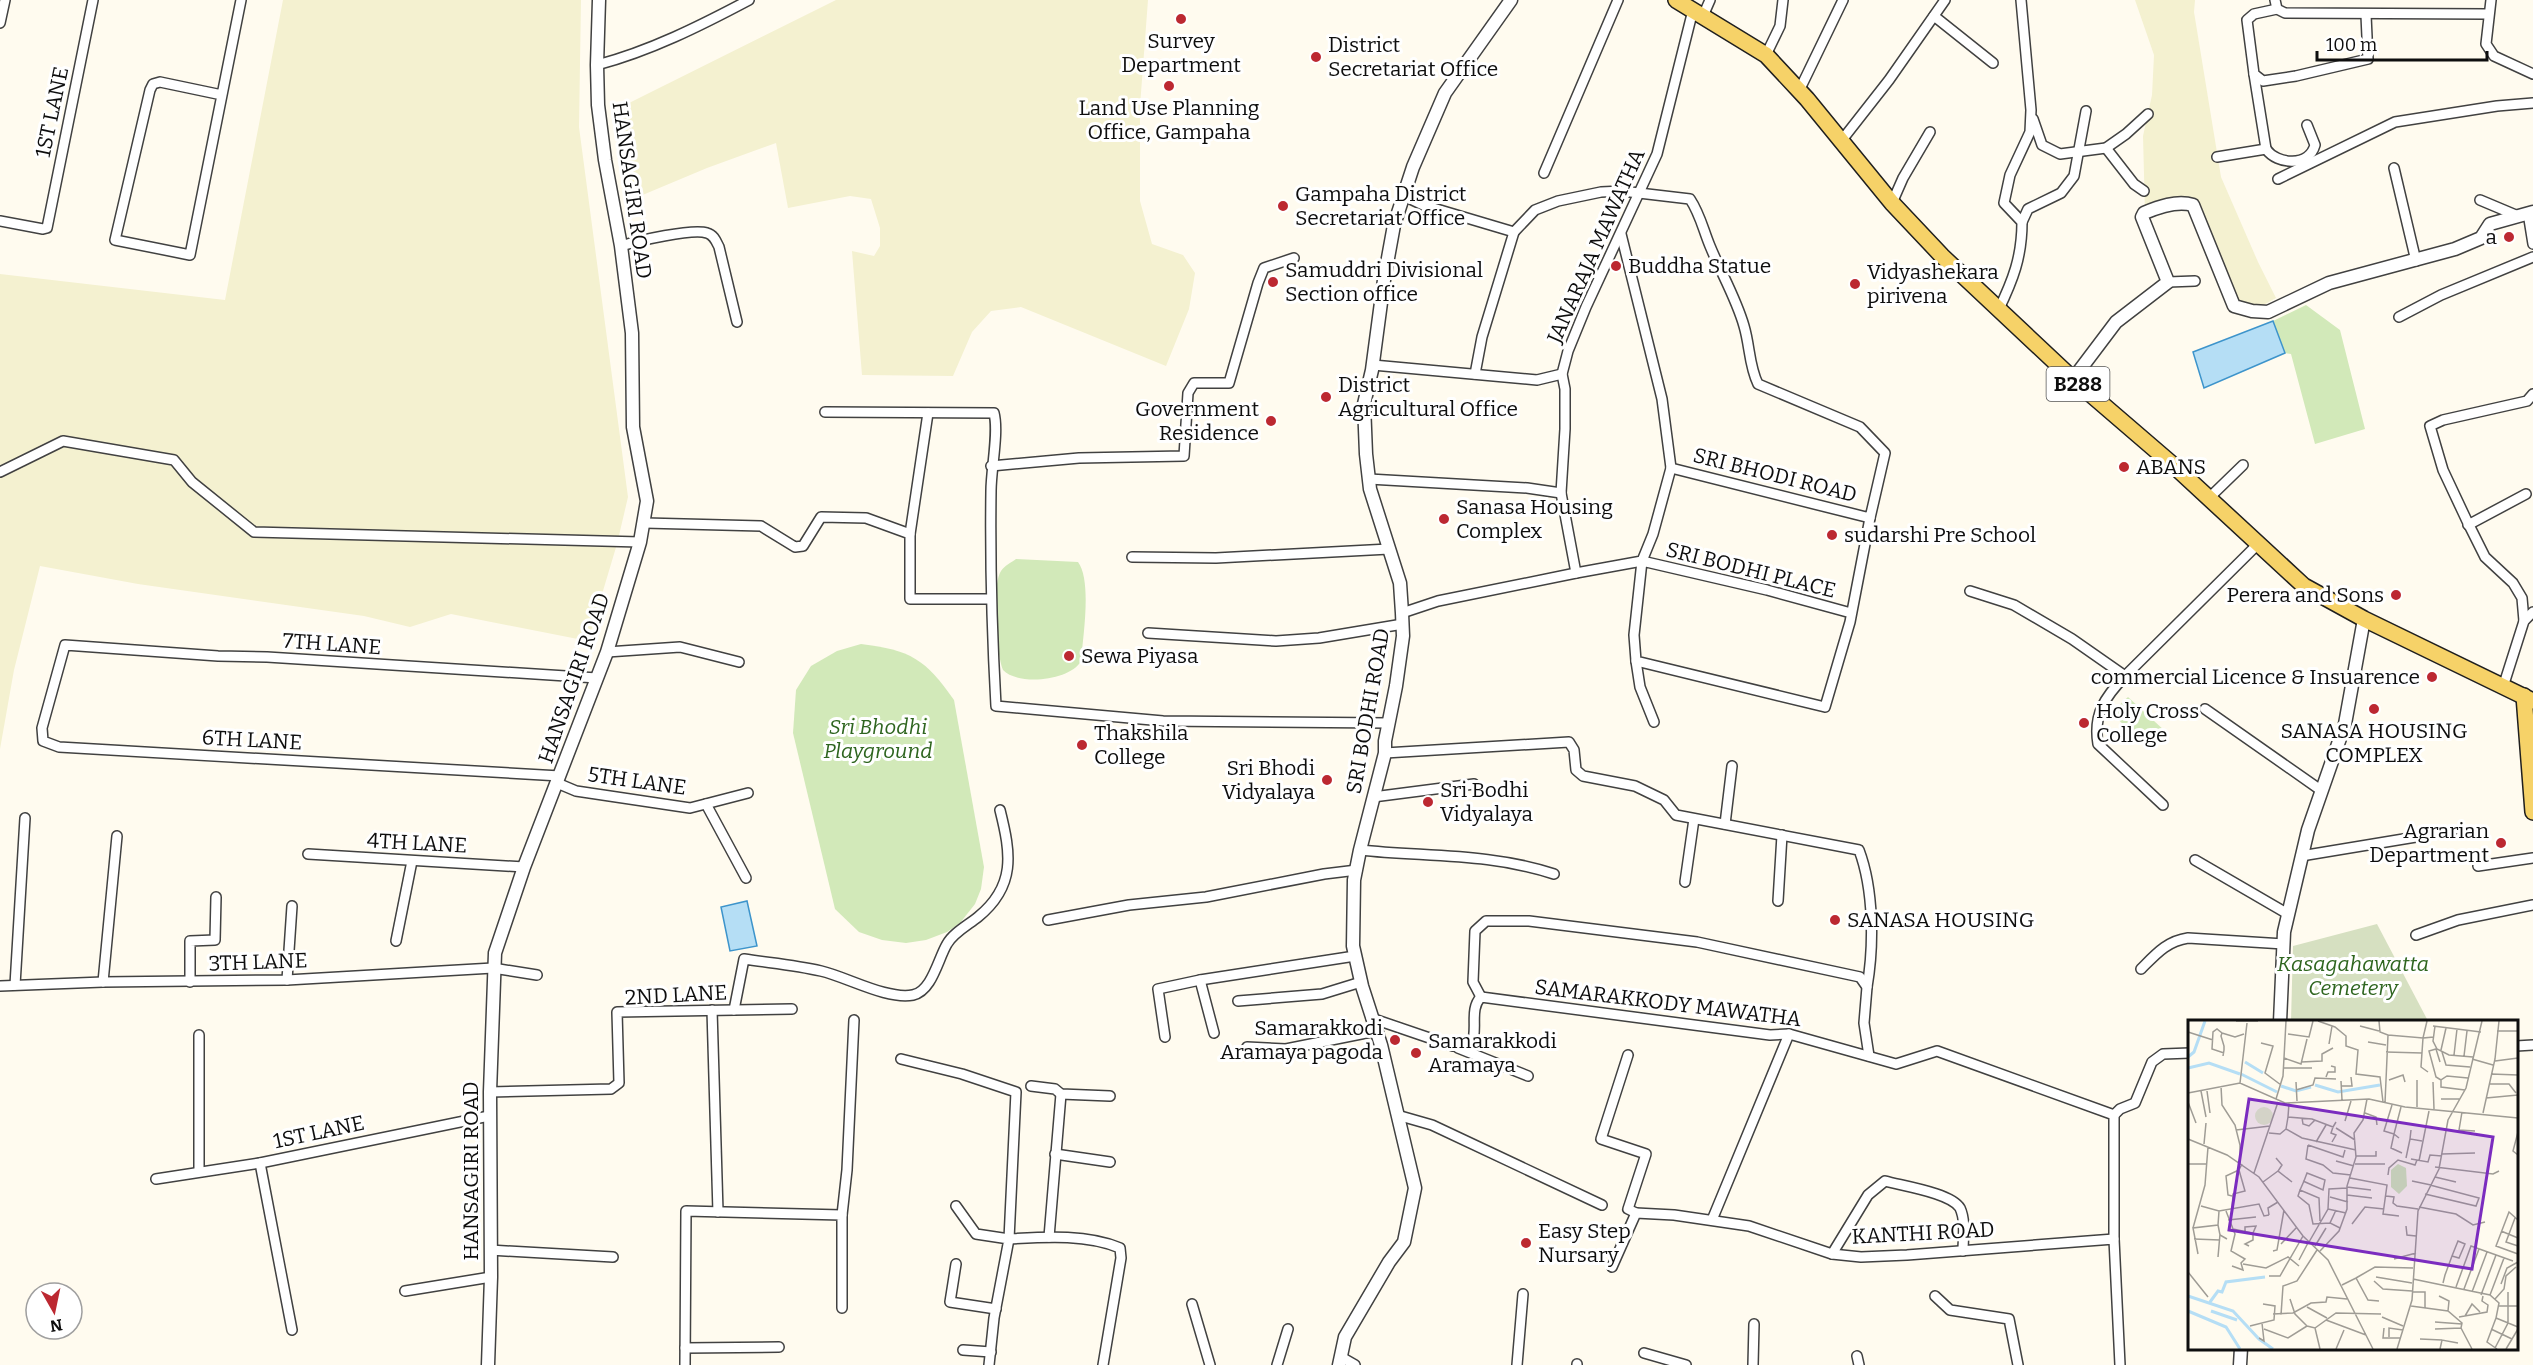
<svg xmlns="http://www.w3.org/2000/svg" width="2533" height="1365" font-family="Bitter,serif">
	<rect width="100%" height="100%" fill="#fffbef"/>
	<g fill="#f4f1d0">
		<polygon points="283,0 581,0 579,127 628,497 617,544 588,641 451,614 410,627 364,616 138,584 40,566 14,670 0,749 0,274 225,300"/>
		<polygon points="836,0 1148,0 1140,106 1140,201 1152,244 1183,255 1195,273 1189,309 1166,366 1021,307 991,311 972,332 953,376 862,375 852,251 874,256 880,246 880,228 871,199 850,196 788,208 776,143 707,168 633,199 617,109"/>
		<polygon points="2135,0 2195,0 2194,12 2221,177 2258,262 2276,298 2258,308 2234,304 2190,213 2181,206 2145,213 2143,136 2152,95 2154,55"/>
	</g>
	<g fill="#d2e9b9">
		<polygon points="2306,305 2340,330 2365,429 2315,444 2291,354 2285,353 2273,321"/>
		<path d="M1016,559L1078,562C1092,581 1083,636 1081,661C1070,681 1018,686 1003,670C996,652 991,587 1001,571C1004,566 1012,562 1016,559Z"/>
		<path d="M861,644C911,650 925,659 954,700L984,867L981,889L975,904L960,923L947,932L926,940L906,943L882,940L859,932L835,909L793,733L796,690L811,666L837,651Z"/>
		<polygon points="2128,697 2166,732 2150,749 2111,713"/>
	</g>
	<polygon fill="#d6e0c1" points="2377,924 2428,1021 2291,1021 2293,946"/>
	<g fill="#b5def5" stroke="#3d94cb" stroke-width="1.5">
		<polygon points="2273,321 2285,353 2204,388 2193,352"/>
		<polygon points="747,901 757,946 730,951 721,907"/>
	</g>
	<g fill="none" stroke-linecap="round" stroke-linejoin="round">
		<defs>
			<g id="minor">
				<polyline points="2275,0 2277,9 2285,13 2487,14"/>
				<polyline points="2491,0 2486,44 2494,56 2533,74"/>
				<polyline points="2277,9 2254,14 2247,20 2254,74 2263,81 2296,76 2368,59 2366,15"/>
				<polyline points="1703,16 1710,0"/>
				<polyline points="1934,16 1993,63"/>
				<polyline points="0,23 5,0"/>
				<polyline points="1766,55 1780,26 1783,0"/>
				<path d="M597,65C650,51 700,26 749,0"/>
				<polyline points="1799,91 1843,0"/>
				<polyline points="222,95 160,82 153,84 150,90 115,240 190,255 241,0"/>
				<polyline points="2033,119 2042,145 2060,154 2106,148 2126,134 2148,114"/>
				<polyline points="1842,140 1889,80 1945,0"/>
				<polyline points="2106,148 2134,184 2144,191"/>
				<path d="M2266,149C2277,165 2309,167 2315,145L2307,125"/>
				<polyline points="2217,157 2266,149 2254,74"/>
				<polyline points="2394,168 2416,261"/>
				<polyline points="1544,173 1618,0"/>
				<polyline points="2278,179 2395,122 2497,106 2533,103"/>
				<polyline points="1404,196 1423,205 1514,232 1482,337 1475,374"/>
				<polyline points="2480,200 2518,216"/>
				<polyline points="1892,203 1903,178 1930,132"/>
				<polyline points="2528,213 2533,244"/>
				<polyline points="0,221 43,229 47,228 93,0"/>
				<polyline points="2022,222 2028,209 2061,193 2074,176 2086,111"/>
				<path d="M1514,232L1535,210L1558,201L1601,192L1622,191L1690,199C1700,214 1703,229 1710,246C1721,273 1736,298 1744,326C1750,346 1749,366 1758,384L1860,427L1885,453L1870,518L1671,468L1662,399L1621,234"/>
				<path d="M621,246C637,241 693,228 707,233C714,235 716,241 719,247L737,322"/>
				<polyline points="2168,282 2195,281"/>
				<path d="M1998,311C2013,280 2022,257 2022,222L2004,203L2010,175L2030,132L2031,110L2021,0"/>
				<polyline points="2399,317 2441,295 2533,257"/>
				<polyline points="1373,365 1537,380 1562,374"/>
				<path d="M825,412L994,413C999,432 991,469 991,491C990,563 992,634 996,706L1163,721L1388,723"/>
				<polyline points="991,466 1079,458 1184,456 1188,393 1194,383 1229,383 1258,283 1264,268 1294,258"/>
				<polyline points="0,472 63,441 174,460 192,482 254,532 640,542"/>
				<polyline points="1369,479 1527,488 1561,493"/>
				<polyline points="2209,498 2243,465"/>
				<polyline points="645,523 761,526 795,547 803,546 821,517 866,518 910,534 910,599 991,599"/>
				<polyline points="2468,525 2526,494"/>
				<polyline points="910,534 928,413"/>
				<polyline points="1132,557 1216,558 1389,549"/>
				<polyline points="1576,573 1642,561 1653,534 1671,468"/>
				<path d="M1970,591L2014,605L2072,639L2125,676C2105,697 2093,714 2098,744L2163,805"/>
				<polyline points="1402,613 1438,601 1576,573 1561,493 1565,429 1565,389 1562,374 1568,351 1586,307 1657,154 1693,10"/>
				<polyline points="1851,613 1767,590 1642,561 1634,635 1636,661 1825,707 1850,622 1870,518"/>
				<polyline points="2524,621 2522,598 2513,583 2485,557 2467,521 2443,470 2430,426 2443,420 2527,401 2533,394"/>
				<polyline points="1148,633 1276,641 1319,638 1403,624"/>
				<polyline points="607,652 680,647 739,662"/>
				<polyline points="1636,661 1640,687 1654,722"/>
				<polyline points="2125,676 2258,544"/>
				<polyline points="2503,687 2524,621 2533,612"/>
				<polyline points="2205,709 2322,791"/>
				<path d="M1385,753L1569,742L1574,750L1576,770L1583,776L1635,786L1664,800L1676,815L1859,850C1874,890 1874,946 1867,987"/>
				<polyline points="560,776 59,747 43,741 42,728 65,645 218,656 267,657 597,678"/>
				<polyline points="557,783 576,791 690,808 748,793"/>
				<polyline points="1373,797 1474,784"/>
				<polyline points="706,804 746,878"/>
				<polyline points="1725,824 1732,766"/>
				<path d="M1360,850C1425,857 1491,853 1554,874"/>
				<polyline points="308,854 524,867"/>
				<polyline points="2301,856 2452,831"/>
				<polyline points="2195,860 2288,914"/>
				<polyline points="2478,866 2533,858"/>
				<polyline points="1685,882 1694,819"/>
				<polyline points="1778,901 1782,835"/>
				<polyline points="1048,920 1129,905 1206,897 1324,874 1357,870"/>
				<polyline points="2416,935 2458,920 2533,905"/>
				<polyline points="396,941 412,861"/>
				<path d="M2141,969C2156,954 2167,941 2188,938L2284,944"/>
				<polyline points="287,980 292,906"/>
				<polyline points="1200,980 1214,1033"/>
				<polyline points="103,982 117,836"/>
				<polyline points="190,982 190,941 215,940 216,897"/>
				<polyline points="15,985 25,818"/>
				<polyline points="0,986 103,982 287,980 493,968 537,975"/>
				<polyline points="1481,997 1473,982 1475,931 1486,921 1529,921 1697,942 1860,977 1867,987 1864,1023 1869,1056"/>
				<polyline points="1238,1001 1322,994 1361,982"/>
				<polyline points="712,1010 718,1212"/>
				<path d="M734,1010L744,959C770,963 795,965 821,971C847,977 887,1000 913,995C932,991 938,959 947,944C953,933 968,925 978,917C1016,886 1011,854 1000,810"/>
				<path d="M1371,1018L1453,1046L1472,1043C1478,1029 1469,1009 1481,997L1770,1035L1789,1034L1896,1064L1937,1051L2114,1115V1239"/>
				<polyline points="1165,1037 1158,989 1200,980 1355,956"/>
				<polyline points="2516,1046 2533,1045"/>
				<polyline points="1247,1047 1286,1049 1376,1031"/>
				<polyline points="1458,1048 1528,1076"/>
				<polyline points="1628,1055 1601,1139 1646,1154 1628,1209 1636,1213"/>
				<path d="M901,1059L962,1074L1016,1092L1009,1239C1045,1237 1086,1234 1120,1248L1121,1258L1103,1365"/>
				<polyline points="1031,1086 1055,1089 1061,1094 1110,1096"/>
				<polyline points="490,1092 611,1089 619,1083 617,1012 792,1009"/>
				<polyline points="1397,1115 1432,1125 1602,1205"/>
				<polyline points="2114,1115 2120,1109 2135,1103 2152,1062 2163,1054 2190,1053"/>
				<polyline points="1055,1154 1110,1162"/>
				<polyline points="260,1163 292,1330"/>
				<polyline points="199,1171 199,1035"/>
				<polyline points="156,1179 260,1163 489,1116"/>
				<polyline points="956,1206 976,1234 1009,1239 994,1318 989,1365"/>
				<polyline points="842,1215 847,1170 854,1020"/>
				<polyline points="1712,1220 1789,1034"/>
				<polyline points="1049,1237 1061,1094"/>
				<polyline points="490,1250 613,1257"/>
				<path d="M1832,1254L1868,1195L1885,1181C1903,1186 1951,1193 1960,1208C1966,1221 1963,1238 1963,1251"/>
				<polyline points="956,1264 950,1302 996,1309"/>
				<polyline points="1612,1267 1636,1213 1674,1215 1749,1226 1832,1254 1861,1257 1907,1255 2114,1239 2120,1365"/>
				<polyline points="405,1291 491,1277"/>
				<polyline points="1935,1296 1950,1310 2009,1319 2018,1365"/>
				<polyline points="1192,1304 1210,1365"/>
				<polyline points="685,1348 779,1347"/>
				<polyline points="963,1350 991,1352"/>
				<polyline points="1644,1353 1686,1365"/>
				<polyline points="1857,1356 1859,1365"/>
				<polyline points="1341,1357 1355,1365"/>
				<polyline points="1577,1364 1577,1365"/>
				<polyline points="685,1365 686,1211 842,1215 842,1308"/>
				<polyline points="1277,1365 1288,1329"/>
				<polyline points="1517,1365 1523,1294"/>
				<polyline points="1753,1365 1754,1324"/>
			</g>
			<g id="tertiary">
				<path d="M2073,379L2116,322L2168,282L2142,217L2144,213C2158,207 2177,200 2193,205L2234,306L2252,311L2268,312L2329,283L2455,249L2481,238L2490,224L2533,212"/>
				<polyline points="2280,1022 2284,932 2308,830 2345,724 2364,619"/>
				<polyline points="488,1365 491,1277 490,1092 495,953 524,867 607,652 640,542 647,501 633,427 632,333 621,246 605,160 598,105 597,65 599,0"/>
				<polyline points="1339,1365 1345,1337 1389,1262 1404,1242 1415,1188 1381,1045 1362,986 1353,946 1354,880 1360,850 1385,753 1385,741 1396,686 1403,636 1402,613 1400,583 1370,489 1366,454 1364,404 1372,370 1384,280 1394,225 1413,167 1445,93 1511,0"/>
				<polyline points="2240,1365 2241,1348"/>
			</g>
			<g id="primary">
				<polyline points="1676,0 1766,55 1807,99 1892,203 1942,256 2073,379 2173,465 2304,586 2364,619 2533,701"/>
				<polyline points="2524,696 2533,812"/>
			</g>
		</defs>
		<use href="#minor" stroke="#414141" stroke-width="12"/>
		<use href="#tertiary" stroke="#414141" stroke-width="15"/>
		<use href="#primary" stroke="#1f1f1f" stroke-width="18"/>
		<use href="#minor" stroke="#fff" stroke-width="9"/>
		<use href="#tertiary" stroke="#fff" stroke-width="12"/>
		<use href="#primary" stroke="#f6d268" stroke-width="15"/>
	</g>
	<g fill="#bc2831" stroke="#fff" stroke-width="2">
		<circle cx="1181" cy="19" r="6"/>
		<circle cx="1316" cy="57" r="6"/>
		<circle cx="1169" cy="86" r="6"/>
		<circle cx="1283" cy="206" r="6"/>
		<circle cx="2509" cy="237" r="6"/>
		<circle cx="1616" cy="266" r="6"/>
		<circle cx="1273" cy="282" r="6"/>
		<circle cx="1855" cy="284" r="6"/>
		<circle cx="1326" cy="397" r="6"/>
		<circle cx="1271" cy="421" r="6"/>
		<circle cx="2124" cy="467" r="6"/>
		<circle cx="1444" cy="519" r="6"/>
		<circle cx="1832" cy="535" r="6"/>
		<circle cx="2396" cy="595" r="6"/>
		<circle cx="1069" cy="656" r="6"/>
		<circle cx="2432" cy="677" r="6"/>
		<circle cx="2374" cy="709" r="6"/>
		<circle cx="2084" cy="723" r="6"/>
		<circle cx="1082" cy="745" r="6"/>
		<circle cx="1327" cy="780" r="6"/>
		<circle cx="1428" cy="802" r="6"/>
		<circle cx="2501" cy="843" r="6"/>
		<circle cx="1835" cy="920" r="6"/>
		<circle cx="1395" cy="1040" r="6"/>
		<circle cx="1416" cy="1053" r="6"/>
		<circle cx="1526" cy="1243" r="6"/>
	</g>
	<g text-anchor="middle" stroke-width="6" stroke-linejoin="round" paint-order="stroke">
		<rect fill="#fff" stroke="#565656" stroke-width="1.5" x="2046.5" y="367" width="63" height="34" rx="4.5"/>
		<g font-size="20" font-weight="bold" fill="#0e0e0e">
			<text x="2078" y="391">B288</text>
		</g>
		<g font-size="21" fill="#0e0e0e" stroke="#fff" text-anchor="start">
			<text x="1181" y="48" text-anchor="middle">Survey<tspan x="1181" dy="24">Department</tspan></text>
			<text x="1328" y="52">District<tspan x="1328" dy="24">Secretariat Office</tspan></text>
			<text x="1169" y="115" text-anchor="middle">Land Use Planning<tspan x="1169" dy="24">Office, Gampaha</tspan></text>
			<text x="1295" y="201">Gampaha District<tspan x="1295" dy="24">Secretariat Office</tspan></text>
			<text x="2497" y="244" text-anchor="end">a</text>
			<text x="1628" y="273">Buddha Statue</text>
			<text x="1285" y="277">Samuddri Divisional<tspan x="1285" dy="24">Section office</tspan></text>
			<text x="1867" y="279">Vidyashekara<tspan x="1867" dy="24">pirivena</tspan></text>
			<text x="1338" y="392">District<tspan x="1338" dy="24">Agricultural Office</tspan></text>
			<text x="1259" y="416" text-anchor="end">Government<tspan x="1259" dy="24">Residence</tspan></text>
			<text x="2136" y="474">ABANS</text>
			<text x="1456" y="514">Sanasa Housing<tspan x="1456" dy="24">Complex</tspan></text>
			<text x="1844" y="542">sudarshi Pre School</text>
			<text x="2384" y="602" text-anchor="end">Perera and Sons</text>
			<text x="1081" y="663">Sewa Piyasa</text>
			<text x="2420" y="684" text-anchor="end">commercial Licence &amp; Insuarence</text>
			<text x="2096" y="718">Holy Cross<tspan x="2096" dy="24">College</tspan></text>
			<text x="2374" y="738" text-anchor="middle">SANASA HOUSING<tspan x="2374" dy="24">COMPLEX</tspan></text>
			<text x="1094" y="740">Thakshila<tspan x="1094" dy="24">College</tspan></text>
			<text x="1315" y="775" text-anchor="end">Sri Bhodi<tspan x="1315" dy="24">Vidyalaya</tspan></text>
			<text x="1440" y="797">Sri Bodhi<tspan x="1440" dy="24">Vidyalaya</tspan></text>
			<text x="2489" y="838" text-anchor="end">Agrarian<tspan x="2489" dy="24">Department</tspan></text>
			<text x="1847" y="927">SANASA HOUSING</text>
			<text x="1383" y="1035" text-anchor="end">Samarakkodi<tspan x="1383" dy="24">Aramaya pagoda</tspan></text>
			<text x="1428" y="1048">Samarakkodi<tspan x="1428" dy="24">Aramaya</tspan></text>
			<text x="1538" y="1238">Easy Step<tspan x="1538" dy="24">Nursary</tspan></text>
		</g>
		<g font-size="21" fill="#0e0e0e" stroke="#fff">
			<text transform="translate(52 112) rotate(-78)" y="7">1ST LANE</text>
			<text transform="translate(632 190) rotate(82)" y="7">HANSAGIRI ROAD</text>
			<text transform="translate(1596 246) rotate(-66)" y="7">JANARAJA MAWATHA</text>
			<text transform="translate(1775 475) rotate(14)" y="7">SRI BHODI ROAD</text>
			<text transform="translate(1751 570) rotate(14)" y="7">SRI BODHI PLACE</text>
			<text transform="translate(332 644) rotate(4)" y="7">7TH LANE</text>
			<text transform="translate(574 678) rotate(-71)" y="7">HANSAGIRI ROAD</text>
			<text transform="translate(1368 711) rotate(-80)" y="7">SRI BODHI ROAD</text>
			<text transform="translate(252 740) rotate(3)" y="7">6TH LANE</text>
			<text transform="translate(637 781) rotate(8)" y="7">5TH LANE</text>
			<text transform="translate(417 843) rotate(3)" y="7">4TH LANE</text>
			<text transform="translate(258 962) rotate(-2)" y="7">3TH LANE</text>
			<text transform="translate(676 995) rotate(-3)" y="7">2ND LANE</text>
			<text transform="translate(1668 1003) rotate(7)" y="7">SAMARAKKODY MAWATHA</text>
			<text transform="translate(319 1132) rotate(-12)" y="7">1ST LANE</text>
			<text transform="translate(471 1171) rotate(-90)" y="7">HANSAGIRI ROAD</text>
			<text transform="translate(1923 1233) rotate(-3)" y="7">KANTHI ROAD</text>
		</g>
		<g font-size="21" font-style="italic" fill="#2e651f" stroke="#fff">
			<text x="878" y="734">Sri Bhodhi<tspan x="878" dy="24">Playground</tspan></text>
			<text x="2353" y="971">Kasagahawatta<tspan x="2353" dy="24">Cemetery</tspan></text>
		</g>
	</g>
	<g transform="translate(2188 1020)">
		<rect width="330" height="330" fill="#fffbef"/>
		<path d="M210,144L218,148L219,166L211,174L203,167V150Z" fill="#d2e9b9"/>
		<path d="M67 96a9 9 0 1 1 18 0a9 9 0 1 1-18 0Z" fill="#e4f0cb"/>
		<path fill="none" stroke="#b5def5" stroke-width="3" d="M0,37L6,32L17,1M57,42L75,53M0,48L21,43L52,54M53,54L89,72M127,65L150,72L192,65M93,66L108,71L123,67M0,276L45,291L71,319L85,329M22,282L30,271L34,272L38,262L77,257M0,291L38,307L52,329M23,291L49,300"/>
		<path fill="none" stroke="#9f9c95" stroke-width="1.5" d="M48,1H70M130,1L147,7L158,16V26L170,30L168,54L192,57L195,82M191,1L192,12L200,15L197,83M172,6L191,11M245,6L293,12M247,6L245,21L249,29L261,35L285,37M309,11H330M0,12L25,20M34,13L47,17L56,14M100,14L121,17L125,1M200,15L235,18L239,1M180,22L198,25M73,23L85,26L77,53L93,65M141,24L144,6M253,30L258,8M198,32L234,33M254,32L258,45L282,47M266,35L269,9M35,36L36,30V26L33,16L34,13L29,9L25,12L24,29L36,33M276,36L279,11M96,38L113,44L119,19M284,39L305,45M307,41L330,38M113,42L134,41V34L145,28M252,42L248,29L241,31L248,57L253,60M96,48H124M240,52L233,47L235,18L246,17M303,54L330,55M138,57L140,52H147V47L143,46M201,60L215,55L217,62M229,60V87M153,61L154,80M108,62L109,81M245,62L246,89M52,63L59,3M301,64H321L328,73M33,66L34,85L47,105L52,125V143M153,66H164L163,57M108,70L125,65L127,58L148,59M277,70L253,67V60L259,56L280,58M13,71L18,97M19,71L22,93M0,73L52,63L97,83L181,79L217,87L330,98M298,78L330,75M88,79L95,56L98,1M253,79H272M0,82L8,103M101,83L100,97L124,99L145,107L148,102M204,85L196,111L206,114L203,128L214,133M274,92L271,110L287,111M177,93L188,97L189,105M295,93L307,39L311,1M100,97L98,109L114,118L168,130M114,98L115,104L121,106L127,100M157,101L163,81M148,108L167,120M48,110L82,106M223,110L222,119L234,121M330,112L325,131L330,135M81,113L92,114L98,109M211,118L206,114L213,87M0,119L39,135L71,157L115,216L140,240L185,329M128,122L138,105M144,122L148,115L143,113L145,107M16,124L18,103M120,125L118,139L135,145L145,153L163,155M120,125L155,137L157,130M254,134L287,133M168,136H188V131M88,138L94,145L90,151L104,162M218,138L222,119M223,139L240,142L242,135L254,136M148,141L166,146M231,141L241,91M0,144H19M167,144H197M247,147L305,154L311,151M66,153L90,82M200,155L201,148L210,140L227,145L229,140M247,157L268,162M162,158L199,165L195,194L211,196M224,161L243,165M75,162L90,151M159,167L183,170M112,170L116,161L119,153L137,160L135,170L115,161M237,174L288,186L291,178L242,165M159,175L184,178M44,176L40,175L38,156L51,150L54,144M198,176L206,177L205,183L209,186L230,189M142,177L160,182M13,186L31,191L71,184L76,196L81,195M231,187L268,194L285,205L297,202M140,189L158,193M44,190L45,174L57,171L51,150M148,190L142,203L152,208M38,191L47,214L43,231L57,239L53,243L55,250L44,246M81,195L80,188L90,182M327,198L318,222L330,226M40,200L68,197M330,200L321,192L308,226L330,234M132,201L131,178L112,170L110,176L121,185L125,204L142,203M164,204L177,187L196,189M30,205L32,215L39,219M218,206L219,215L228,216M5,208L17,165L20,127M45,209L65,213V220L57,224L61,226M57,211V207L68,206L65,213M313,211L330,218M6,219L32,220M121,222L140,189L141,169L159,168M93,224L109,207M127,226L138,208M85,231L89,230L96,190M132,231L151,211L159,189V166L168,137L166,113L175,100L179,79M10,234L5,208L30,205L31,191M30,237L32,214M206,239L228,233M111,240L121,221M55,244L78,248L100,237L111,246M0,252L20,277M81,256H92L115,216M188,257L224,263M168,258L187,247L225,248M225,259L302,275L311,283L308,298L330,307M186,261L195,269L224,271M255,263L257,255L264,236L270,221L277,224L271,238L264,236M313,264L319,248L330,242M154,265L168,258L180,280L191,281M268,267L283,226L325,241M276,269L291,229M224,272H237V288M284,272L299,232M293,275L308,235M302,275L316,238M251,276L261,281L260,291M102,279L107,294L119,306M307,279L316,269L318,256L328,247M223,286L260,291L274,303L273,308L247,309M311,286H330M119,287L139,298M85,294L105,293L123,283L138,282L139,277L159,279M93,295L95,266L109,261L129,230M277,296L284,284L292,292M194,297L215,306M271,297L299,292L300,285L294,281L295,276M308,298L299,322L309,329M138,300L178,315M247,302L274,304M62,306L86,300L87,286L75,284M119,306L127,308L148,293L193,294M127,308L132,329M196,308L195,318H213M273,308L284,329M76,309L100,318L119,306M303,309L324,319M201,317V308L215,310M71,318L76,321L74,303M232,319L254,320M307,328L320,303V272M148,329L156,310M209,329L224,280L230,191L251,149L260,100L278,68L294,1M252,329L254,320L270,323M318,329L330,309"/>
		<path fill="#7b2cbf" fill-opacity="0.15" stroke="#7b2cbf" stroke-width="3" d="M61,79L305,117L284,249L41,210Z"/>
		<rect width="330" height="330" fill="none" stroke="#0e0e0e" stroke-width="3"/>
	</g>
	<g transform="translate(54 1311) rotate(171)"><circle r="28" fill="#ffffff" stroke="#9f9f9f" stroke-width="1.5"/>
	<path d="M0-4.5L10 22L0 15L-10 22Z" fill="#bc2831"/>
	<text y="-9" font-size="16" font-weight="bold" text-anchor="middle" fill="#0e0e0e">N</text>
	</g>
	<path d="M2317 51v9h170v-9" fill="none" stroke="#0e0e0e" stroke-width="3"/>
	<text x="2326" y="51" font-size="18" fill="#0e0e0e" stroke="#ffffff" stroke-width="4.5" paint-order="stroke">100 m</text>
</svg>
